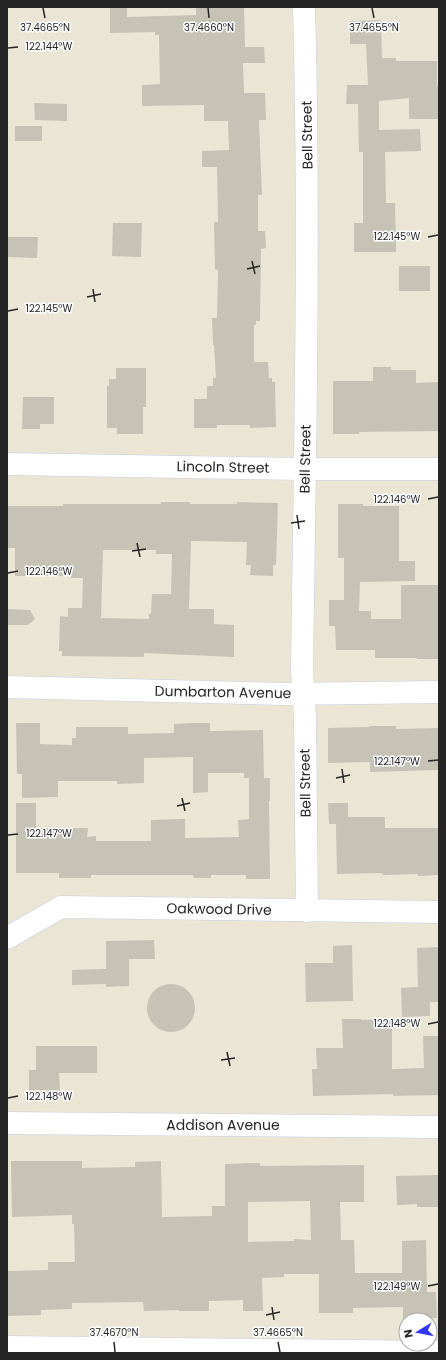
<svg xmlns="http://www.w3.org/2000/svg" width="446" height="1360" font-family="Poppins,sans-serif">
	<rect width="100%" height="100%" fill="#ebe5d6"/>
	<g fill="#c6c2b6" fill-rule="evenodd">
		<polygon points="110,7 127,7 127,17 196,15 196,7 244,7 245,47 264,47 265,63 243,63 244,93 265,93 266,120 259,120 262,195 258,195 258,231 265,231 266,248 261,249 260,321 256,321 256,325 254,325 254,362 268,362 269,378 272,378 272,382 275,382 276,427 250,428 250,425 217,425 217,428 194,428 194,399 207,399 207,386 213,386 213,378 216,378 214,345 213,345 212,318 217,318 218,270 215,269 214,222 218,222 217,167 202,167 202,151 229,150 228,121 204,121 204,105 142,106 142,85 160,84 159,35 155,35 155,32 110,33"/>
		<polygon points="381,20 382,58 396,58 396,61 437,61 437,86 439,86 439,119 409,119 409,98 379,101 379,130 420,129 421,151 385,152 386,203 395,203 396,252 354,252 354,223 363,223 363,152 359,152 358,104 346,104 347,85 368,85 366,44 350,44 350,21"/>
		<polygon points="34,103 67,104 67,121 35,120"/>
		<rect x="15" y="126" width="27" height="15"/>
		<polygon points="113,223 142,223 141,257 112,256"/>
		<polygon points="8,237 38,237 37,258 8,257"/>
		<rect x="399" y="266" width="31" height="25"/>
		<polygon points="373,367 391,367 391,370 416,370 416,383 439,382 439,431 359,432 359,434 333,434 333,381 373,381"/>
		<polygon points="116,368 146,368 146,407 143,407 143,434 117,434 117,428 107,428 107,386 109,386 109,379 116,379"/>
		<polygon points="23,397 54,397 54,424 40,424 40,429 22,429"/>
		<path d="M161,502H190V504H237V502L278,503L276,565H273V576L250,575L251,565H246L247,542L191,541L189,609H214V624L234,625V657L144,653V657L62,656V651H59L60,616L68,617V608H82L83,578H71V576H15V548H7V506H63V504H161ZM103,550H156V554H172L171,594H152L151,614H149V619L101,618Z"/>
		<polygon points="338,504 363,504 363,506 399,506 399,561 415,561 415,581 360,582 359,611 371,611 371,619 401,619 401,585 439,585 439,659 417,659 417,658 375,658 375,650 336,650 335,626 329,626 329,600 344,600 344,558 338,558"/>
		<polygon points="7,609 30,610 35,619 28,625 7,625"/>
		<polygon points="16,723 40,723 40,744 72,745 72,738 76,738 76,727 128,727 128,734 174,733 174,724 194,723 210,723 210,731 263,730 264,778 270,778 270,801 269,801 270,879 246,879 246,875 211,875 211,878 194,878 193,875 91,875 91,878 59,878 59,873 16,873 16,803 36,803 36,828 88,828 87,837 96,836 96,841 151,841 151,820 185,819 185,838 239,837 238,820 249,819 249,778 244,778 244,773 208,773 208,792 193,793 193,757 144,758 144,783 117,784 117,781 58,781 58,797 22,798 22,774 17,774"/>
		<polygon points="369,726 396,726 396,729 439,728 439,770 370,772 370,762 328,763 328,728 369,727"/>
		<polygon points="328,803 348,803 348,817 385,817 385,828 439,828 439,875 418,876 418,874 383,875 382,873 337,874 336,824 329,824"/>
		<polygon points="154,940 155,959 129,959 129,986 106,987 106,984 72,985 72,970 106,969 106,941"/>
		<polygon points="352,945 353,1001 306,1002 305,963 333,963 333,946"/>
		<polygon points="439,947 439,1002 430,1002 430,1016 402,1017 401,988 418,987 417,948"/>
		<circle cx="171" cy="1008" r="24"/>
		<polygon points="342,1019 361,1019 361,1020 392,1019 392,1069 424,1068 423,1036 439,1036 439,1095 393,1096 393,1094 313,1096 312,1069 317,1069 316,1048 343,1048"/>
		<polygon points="36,1046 97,1046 97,1073 59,1073 60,1090 29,1090 29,1070 36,1070"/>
		<path d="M11,1161H82V1168L135,1167V1162L161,1161L162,1217L212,1216V1206H225V1164L260,1163V1166L364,1165V1202H340L341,1240H354L355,1273H402V1241L426,1240L427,1292H436L437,1318L403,1320V1307L353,1308V1313H319V1274H284V1277L262,1278L263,1311H243V1300L209,1301V1311H179V1310L144,1311L143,1302L72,1303V1309L41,1310V1315L7,1316V1271L48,1270V1262H75L74,1224H72V1215L12,1217ZM310,1201L311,1240L294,1239V1241L248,1242V1202Z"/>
		<polygon points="439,1175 439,1207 417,1207 417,1204 397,1205 396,1176"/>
	</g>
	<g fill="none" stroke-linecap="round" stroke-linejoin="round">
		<defs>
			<g id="minor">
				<path d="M304,7C310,228 305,450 302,671L305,718L307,911"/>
				<polyline points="7,464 305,469 439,469"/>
				<polyline points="7,687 287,694 439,692"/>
				<polyline points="7,938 61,907 439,912"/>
				<polyline points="7,1123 439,1127"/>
				<polyline points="7,1347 439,1352"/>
			</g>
		</defs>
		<use href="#minor" stroke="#cbcce2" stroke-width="23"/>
		<use href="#minor" stroke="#fff" stroke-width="22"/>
	</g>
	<path fill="none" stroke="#262626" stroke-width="1.5" d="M43,8L45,18M208,8L209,18M372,8L374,18M8,48L18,47M428,237L438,235M252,261L255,274M247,269L260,266M93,289L95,302M87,297L101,294M8,311L18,309M428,499L438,497M297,515L299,529M291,523L305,521M137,543L140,557M132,551L146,549M8,573L18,571M428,761L438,760M342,769L344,783M336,778L350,775M182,798L185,811M177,806L190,803M8,835L18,834M428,1024L438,1022M227,1052L230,1066M221,1060L235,1058M8,1098L18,1096M428,1286L438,1284M272,1307L274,1320M266,1315L280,1312M114,1342L115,1352M278,1342L280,1352"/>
	<g text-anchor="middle" stroke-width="3" stroke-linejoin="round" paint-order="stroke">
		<g font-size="14" fill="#262626" stroke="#fff">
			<text transform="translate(307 135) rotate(-91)" y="5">Bell Street</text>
			<text transform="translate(305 459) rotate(-89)" y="5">Bell Street</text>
			<text transform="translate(223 467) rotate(1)" y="5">Lincoln Street</text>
			<text transform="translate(223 692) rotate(1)" y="5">Dumbarton Avenue</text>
			<text transform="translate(305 783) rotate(-91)" y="5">Bell Street</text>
			<text transform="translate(219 909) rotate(1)" y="5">Oakwood Drive</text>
			<text x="223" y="1130">Addison Avenue</text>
		</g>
	</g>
	<g font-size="10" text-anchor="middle" fill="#262626" stroke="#fff" stroke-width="3" stroke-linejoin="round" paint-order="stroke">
		<text x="45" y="31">37.4665°N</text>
		<text x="209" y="31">37.4660°N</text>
		<text x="374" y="31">37.4655°N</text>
		<text x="49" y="50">122.144°W</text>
		<text x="397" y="240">122.145°W</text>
		<text x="49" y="312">122.145°W</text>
		<text x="397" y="503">122.146°W</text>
		<text x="49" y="575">122.146°W</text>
		<text x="397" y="765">122.147°W</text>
		<text x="49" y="837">122.147°W</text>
		<text x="397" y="1027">122.148°W</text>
		<text x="49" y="1100">122.148°W</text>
		<text x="397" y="1290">122.149°W</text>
		<text x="114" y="1336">37.4670°N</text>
		<text x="278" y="1336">37.4665°N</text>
	</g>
	<rect width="446" height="1360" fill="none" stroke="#262626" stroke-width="16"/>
	<g transform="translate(418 1332) rotate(260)"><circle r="19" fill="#ffffff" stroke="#a8a8a8"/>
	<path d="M0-3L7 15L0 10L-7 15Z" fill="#2f34ff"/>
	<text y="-6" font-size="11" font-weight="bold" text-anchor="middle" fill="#262626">N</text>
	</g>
</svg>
